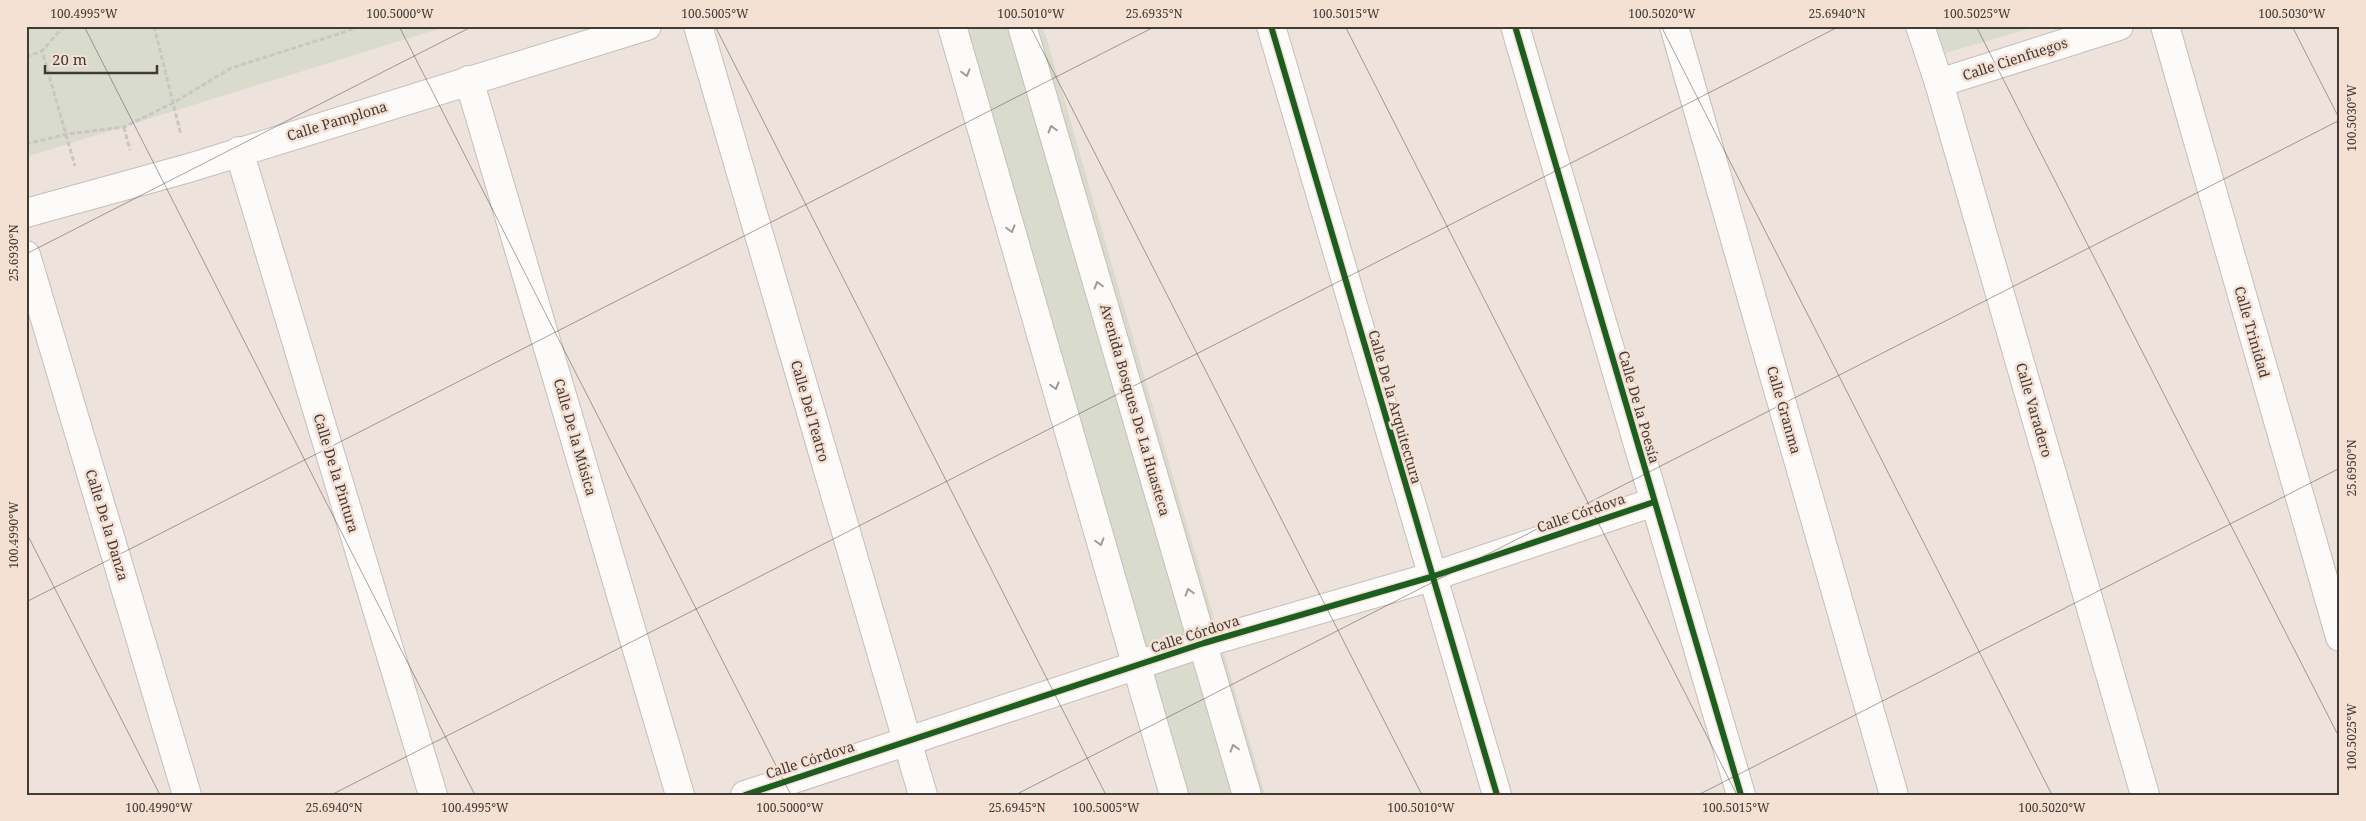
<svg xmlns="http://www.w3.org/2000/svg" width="2366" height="821" font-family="'Noto Serif',serif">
	<rect width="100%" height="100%" fill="#ede2dc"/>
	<g fill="#d9dccd">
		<polygon points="26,26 448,26 26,157"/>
		<polygon points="952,26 1043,26 1265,795 1163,795"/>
		<polygon points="1929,26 2038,26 1939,55"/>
	</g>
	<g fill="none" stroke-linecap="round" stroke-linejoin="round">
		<defs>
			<g id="minor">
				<polyline points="698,26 923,795"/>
				<polyline points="952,26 1174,795"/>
				<polyline points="1022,26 1247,795"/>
				<polyline points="1271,26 1497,795"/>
				<polyline points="1515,26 1741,795"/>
				<polyline points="1674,26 1894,795"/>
				<polyline points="1920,26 1939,83 2145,795"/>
				<polyline points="2165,26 2340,637"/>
				<polyline points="469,80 680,795"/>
				<polyline points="1939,83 2119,26"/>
				<polyline points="239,151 433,795"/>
				<polyline points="26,213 189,168 647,26"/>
				<polyline points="26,255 187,795"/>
				<polyline points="745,795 1204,643 1431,577 1654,502"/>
			</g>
		</defs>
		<use href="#minor" stroke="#c7beb9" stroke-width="30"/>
		<g stroke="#cac6c5" stroke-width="3" stroke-dasharray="5 2.5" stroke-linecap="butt">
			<polyline points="64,26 42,51 75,166"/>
			<polyline points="154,26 181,135"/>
			<polyline points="26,57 42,51"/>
			<polyline points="124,127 130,150"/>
			<polyline points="26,144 67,134 124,127 173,103 231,68 363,26"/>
		</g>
		<use href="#minor" stroke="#fcfbfa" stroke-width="28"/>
		<defs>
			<g id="cycleway">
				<polyline points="1271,26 1497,795"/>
				<polyline points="1515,26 1741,795"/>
				<polyline points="745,795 1204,643 1431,577 1654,502"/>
			</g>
		</defs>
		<use href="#cycleway" stroke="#f5e0d4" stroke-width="9"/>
		<use href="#cycleway" stroke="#1b5e20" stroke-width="6"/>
	</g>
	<defs><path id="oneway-chevron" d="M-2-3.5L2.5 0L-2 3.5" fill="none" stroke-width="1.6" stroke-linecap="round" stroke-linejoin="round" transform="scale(1.25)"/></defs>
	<g stroke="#9f9a98">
		<use href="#oneway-chevron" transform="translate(966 73) rotate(74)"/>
		<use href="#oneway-chevron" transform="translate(1052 129) rotate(-106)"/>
		<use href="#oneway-chevron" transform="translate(1011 229) rotate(74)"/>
		<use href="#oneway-chevron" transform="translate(1098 285) rotate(-106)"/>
		<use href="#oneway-chevron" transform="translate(1055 386) rotate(74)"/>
		<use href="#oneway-chevron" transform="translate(1100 542) rotate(74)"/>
		<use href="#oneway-chevron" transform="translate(1189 592) rotate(-106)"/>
		<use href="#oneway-chevron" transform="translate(1234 748) rotate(-106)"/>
	</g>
	<path fill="none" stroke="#423a35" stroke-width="1" stroke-opacity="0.45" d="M84,26L475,795M399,26L791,795M715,26L1106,795M1030,26L1422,795M1345,26L1737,795M1661,26L2052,795M1976,26L2340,739M2292,26L2340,120M26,254L473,26M26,532L160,795M26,602L1156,26M331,795L1840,26M1015,795L2340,120M1698,795L2340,468"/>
	<g text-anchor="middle" stroke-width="5" stroke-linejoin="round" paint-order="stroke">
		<g font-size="14" fill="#423a35" stroke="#f5e0d4">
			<text transform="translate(2015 59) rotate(-18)" y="5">Calle Cienfuegos</text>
			<text transform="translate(337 121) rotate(-17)" y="5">Calle Pamplona</text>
			<text transform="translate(2252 332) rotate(74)" y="5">Calle Trinidad</text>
			<text transform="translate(1395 407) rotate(74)" y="5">Calle De la Arquitectura</text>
			<text transform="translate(1639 407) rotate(74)" y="5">Calle De la Poesía</text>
			<text transform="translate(1135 410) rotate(74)" y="5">Avenida Bosques De La Huasteca</text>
			<text transform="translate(1784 410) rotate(74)" y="5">Calle Granma</text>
			<text transform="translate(2034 410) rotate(74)" y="5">Calle Varadero</text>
			<text transform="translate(810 411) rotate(74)" y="5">Calle Del Teatro</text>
			<text transform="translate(575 437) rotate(74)" y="5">Calle De la Música</text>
			<text transform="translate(336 473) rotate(73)" y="5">Calle De la Pintura</text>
			<text transform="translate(1581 513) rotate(-19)" y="5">Calle Córdova</text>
			<text transform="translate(107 525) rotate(73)" y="5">Calle De la Danza</text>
			<text transform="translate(1195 634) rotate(-18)" y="5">Calle Córdova</text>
			<text transform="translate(810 760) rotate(-18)" y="5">Calle Córdova</text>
		</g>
	</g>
	<rect width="2366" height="821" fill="none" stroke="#f5e0d4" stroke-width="55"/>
	<path d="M45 65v8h112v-8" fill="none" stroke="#423a35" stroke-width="2.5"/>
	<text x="52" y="65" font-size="15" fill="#423a35" stroke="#f5e0d4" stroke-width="4" paint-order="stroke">20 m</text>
	<rect x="28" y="28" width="2310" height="766" fill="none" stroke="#423a35" stroke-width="2"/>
	<g font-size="12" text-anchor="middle" fill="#423a35">
		<text x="84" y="18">100.4995°W</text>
		<text x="400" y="18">100.5000°W</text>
		<text x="715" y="18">100.5005°W</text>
		<text x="1031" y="18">100.5010°W</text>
		<text x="1154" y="18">25.6935°N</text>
		<text x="1346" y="18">100.5015°W</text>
		<text x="1662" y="18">100.5020°W</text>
		<text x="1837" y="18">25.6940°N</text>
		<text x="1977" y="18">100.5025°W</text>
		<text x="2292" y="18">100.5030°W</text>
		<text transform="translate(2352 118) rotate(-90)" y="4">100.5030°W</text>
		<text transform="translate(14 253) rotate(-90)" y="4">25.6930°N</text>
		<text transform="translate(2352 468) rotate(-90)" y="4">25.6950°N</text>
		<text transform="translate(14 535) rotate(-90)" y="4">100.4990°W</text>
		<text transform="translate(2352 737) rotate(-90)" y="4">100.5025°W</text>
		<text x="159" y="812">100.4990°W</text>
		<text x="334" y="812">25.6940°N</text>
		<text x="475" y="812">100.4995°W</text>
		<text x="790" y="812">100.5000°W</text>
		<text x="1017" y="812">25.6945°N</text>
		<text x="1106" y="812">100.5005°W</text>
		<text x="1421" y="812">100.5010°W</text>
		<text x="1736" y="812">100.5015°W</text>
		<text x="2052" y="812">100.5020°W</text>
	</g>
</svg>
